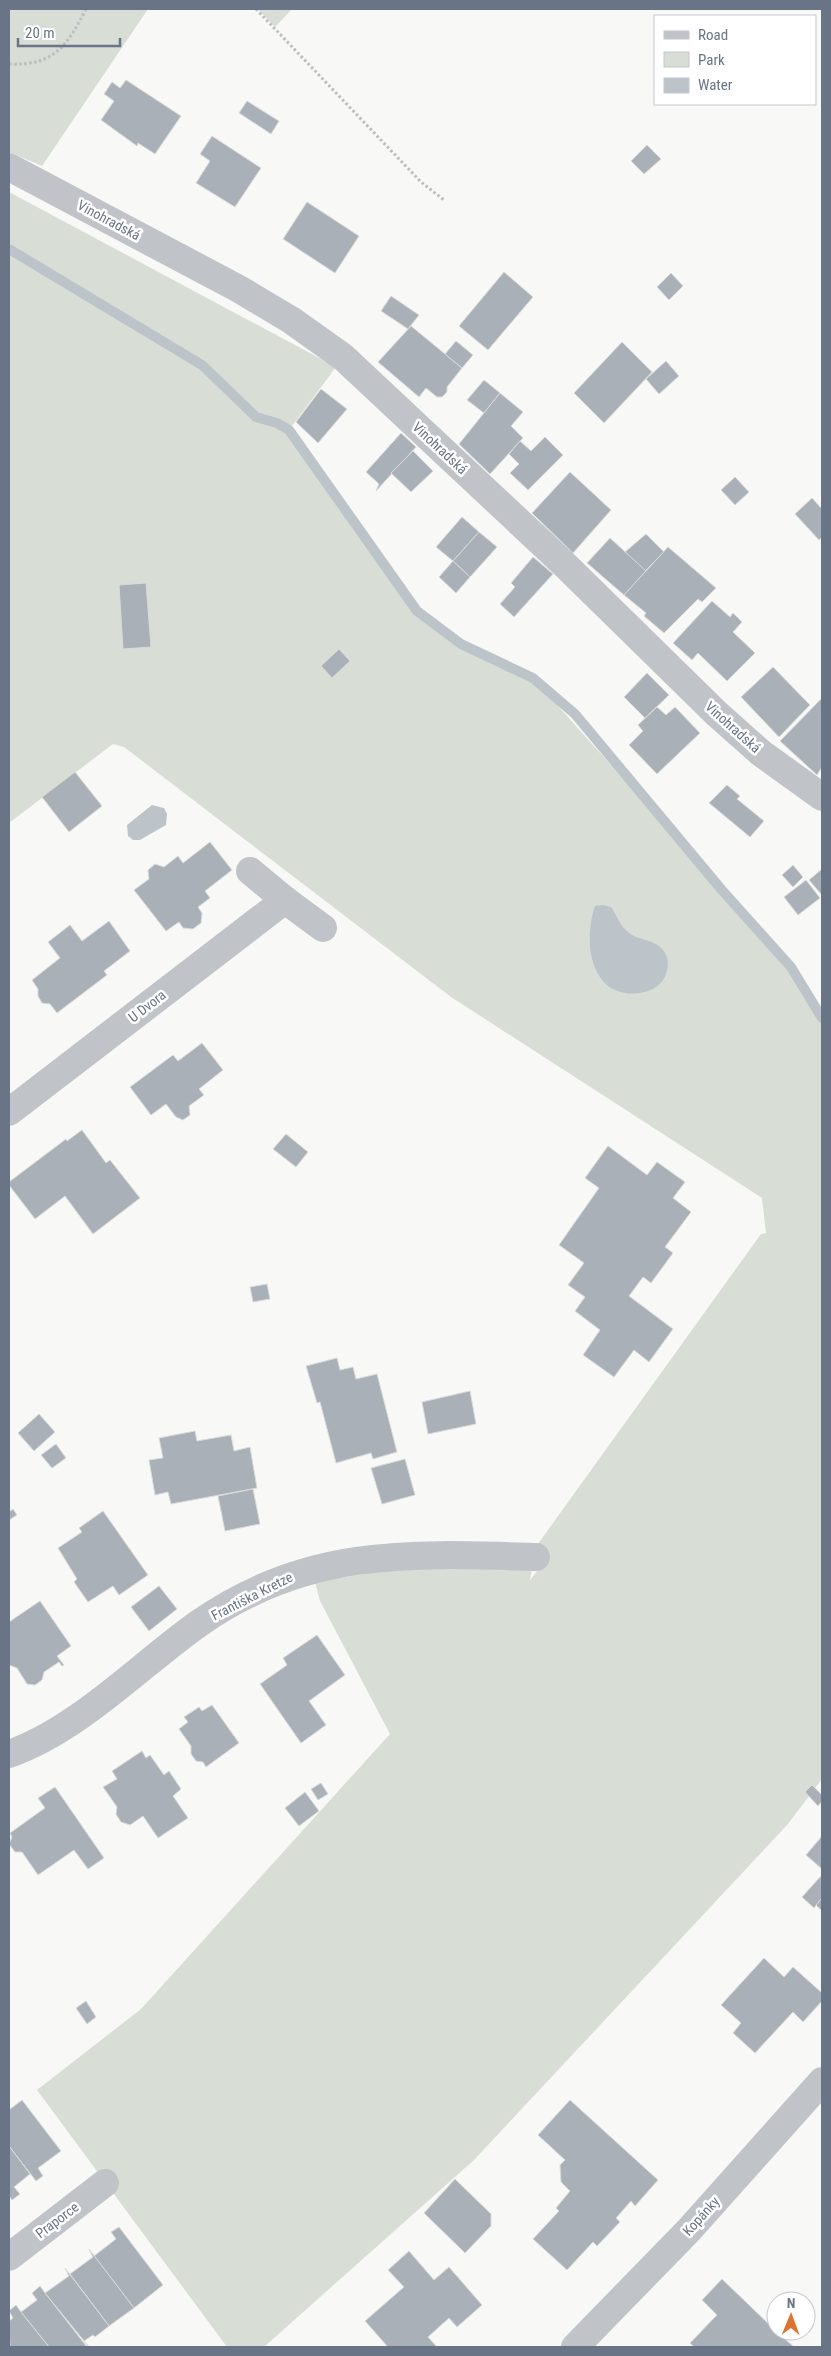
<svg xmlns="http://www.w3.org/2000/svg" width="831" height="2356" font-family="'Roboto Condensed',sans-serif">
	<rect width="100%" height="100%" fill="#f8f9f6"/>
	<g fill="#d8ddd6">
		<polygon points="9,9 148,9 42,166 9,152"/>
		<polygon points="258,9 292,9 275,27"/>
		<polygon points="9,192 336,367 289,430 417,611 461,644 533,678 780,954 822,1011 822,1779 788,1824 474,2160 264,2347 227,2347 37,2090 141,2009 390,1734 320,1601 315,1582 413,1566 532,1569 530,1580 538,1570 535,1548 761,1234 766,1233 762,1198 451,997 124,747 113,744 9,823"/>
	</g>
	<g fill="#bcc4ca">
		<polygon points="152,805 164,808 167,814 166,825 140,840 133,840 128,836 127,825"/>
		<path d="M603,905L611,907C616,914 621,927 628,932C639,942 659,938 666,955C669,960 668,968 666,974C659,996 623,999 607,985C586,966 587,930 595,906Z"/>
	</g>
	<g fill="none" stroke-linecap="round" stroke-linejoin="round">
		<polyline stroke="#bcc4ca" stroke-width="10" points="9,249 202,365 256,417 277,423 289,430 417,611 461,644 533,678 575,714 721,889 791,967 822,1018"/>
	</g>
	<g fill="#a9b0b7" stroke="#dadbd9">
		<polygon points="126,80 181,116 155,154 138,143 137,146 101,120 114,101 104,94 112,82 120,88"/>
		<polygon points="247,101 279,121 271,134 239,113"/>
		<polygon points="212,136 261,168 235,207 196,183 210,161 200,154"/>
		<polygon points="647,145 661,159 644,174 631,161"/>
		<polygon points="307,202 359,236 335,273 283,239"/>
		<polygon points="504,272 533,297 488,350 459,326"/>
		<polygon points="671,273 683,286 669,300 657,287"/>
		<polygon points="391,296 419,315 408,329 381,311"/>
		<polygon points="411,326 462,368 447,387 447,392 442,397 437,397 426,388 419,397 378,362"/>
		<polygon points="456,341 473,355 462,368 445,354"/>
		<polygon points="622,342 652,372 604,423 574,393"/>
		<polygon points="666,361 679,376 659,394 646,379"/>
		<polygon points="484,380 500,393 484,413 467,400"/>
		<polygon points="321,389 347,409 318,443 296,422"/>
		<polygon points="500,393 523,412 511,426 523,438 490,474 459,444"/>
		<polygon points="401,433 416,447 376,491 379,484 366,472"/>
		<polygon points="545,437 563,455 528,490 510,473 519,464 509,454 520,441 531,451"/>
		<polygon points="413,451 433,471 411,492 391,473"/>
		<polygon points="570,472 611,510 573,553 532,513"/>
		<polygon points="735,477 749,492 735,505 721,490"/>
		<polygon points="812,498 822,509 822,537 819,540 795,514"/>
		<polygon points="462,517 479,532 453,561 436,547"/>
		<polygon points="479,532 497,547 470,577 453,561"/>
		<polygon points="646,534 664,552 645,571 625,552"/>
		<polygon points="610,538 646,571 624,595 587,563"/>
		<polygon points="668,547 716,588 702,602 698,599 664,633 644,616 646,613 624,595"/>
		<polygon points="533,557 553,574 514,617 500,604 515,587 511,583"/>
		<polygon points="453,561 470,577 456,593 439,577"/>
		<polygon points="146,583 151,647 123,649 119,585"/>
		<polygon points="712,601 730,617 733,613 742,622 733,632 755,653 727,681 698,653 692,660 673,643"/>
		<polygon points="339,649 350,661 332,678 321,666"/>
		<polygon points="773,667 810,705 779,737 741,697"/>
		<polygon points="647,673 669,695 645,718 624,697"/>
		<polygon points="822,698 822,767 817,775 780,741"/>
		<polygon points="657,707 666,715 675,707 700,733 657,774 629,745 643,731 638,725"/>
		<polygon points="75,772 102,806 69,832 42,797"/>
		<polygon points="727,785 740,796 737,799 764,821 750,837 709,803"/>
		<polygon points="210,842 232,870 205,891 210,898 198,907 202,913 201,923 193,929 183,928 179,922 166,931 134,890 149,879 148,870 155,864 164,867 178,856 183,863"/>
		<polygon points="793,865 803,877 793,887 782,875"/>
		<polygon points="822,869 822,893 821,894 809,880"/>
		<polygon points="806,880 820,898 798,915 784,897"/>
		<polygon points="109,921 130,951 104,971 107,975 57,1013 50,1004 42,1003 38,996 38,989 32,980 60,958 48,942 70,925 82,941"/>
		<polygon points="202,1043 223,1070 199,1089 204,1095 189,1106 190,1115 183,1120 176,1117 166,1104 151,1115 130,1087 173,1055 178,1061"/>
		<polygon points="82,1130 106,1163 110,1160 140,1198 93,1234 65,1196 35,1219 9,1185 9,1182 66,1139 67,1141"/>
		<polygon points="286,1134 308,1152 296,1167 273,1149"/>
		<polygon points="608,1146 647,1175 657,1162 685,1182 673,1198 691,1212 665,1247 673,1253 651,1283 643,1277 629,1296 673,1329 649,1362 634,1350 614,1377 583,1355 600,1330 575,1311 585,1297 568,1285 584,1263 559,1245 599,1188 585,1178"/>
		<polygon points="267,1284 270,1299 253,1302 250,1287"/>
		<polygon points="337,1358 340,1370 353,1367 356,1379 377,1374 397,1452 373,1459 371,1453 336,1463 320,1402 317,1403 306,1366"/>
		<polygon points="470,1391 476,1424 428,1434 422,1402"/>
		<polygon points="39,1414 55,1432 34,1451 18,1433"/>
		<polygon points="195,1431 197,1441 231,1435 234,1451 250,1447 257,1488 171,1504 168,1492 155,1495 149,1460 163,1458 159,1438"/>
		<polygon points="56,1444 66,1458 52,1468 41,1455"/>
		<polygon points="405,1459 415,1495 382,1504 371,1468"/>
		<polygon points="253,1489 260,1524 225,1531 218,1496"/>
		<polygon points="13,1509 17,1515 9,1520 9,1512"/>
		<polygon points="103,1511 148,1575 119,1595 113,1586 88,1602 74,1582 77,1579 58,1548 82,1532 79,1528"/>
		<polygon points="159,1586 177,1609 149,1631 131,1607"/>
		<polygon points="40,1601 71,1646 57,1656 64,1665 62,1666 59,1662 44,1672 42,1680 35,1685 27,1684 17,1668 9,1665 9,1622"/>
		<polygon points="317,1635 345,1675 309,1701 326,1725 301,1743 260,1684 287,1665 283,1658"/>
		<polygon points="212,1705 239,1743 206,1767 203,1762 196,1761 191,1754 191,1746 179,1729 188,1722 184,1717 199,1707 202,1711"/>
		<polygon points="142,1751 146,1758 150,1755 164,1775 169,1771 181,1789 173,1796 188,1818 158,1838 143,1816 130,1825 121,1822 116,1814 117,1807 103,1787 117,1779 112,1771"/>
		<polygon points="321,1783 328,1794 318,1800 311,1789"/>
		<polygon points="812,1785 822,1795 822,1801 818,1806 805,1792"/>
		<polygon points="55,1787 104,1858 88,1869 74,1850 38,1875 22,1852 15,1852 9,1844 12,1837 10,1833 45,1808 38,1798"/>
		<polygon points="305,1792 319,1811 299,1826 285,1808"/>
		<polygon points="822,1836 822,1869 806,1855"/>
		<polygon points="821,1876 822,1898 814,1908 802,1897"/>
		<polygon points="822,1898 822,1911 816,1905"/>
		<polygon points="764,1958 784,1977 793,1967 822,1993 822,2001 803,2022 793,2012 755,2053 733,2033 741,2023 721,2005"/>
		<polygon points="86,2001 96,2017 87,2024 76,2008"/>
		<polygon points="22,2100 61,2151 38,2168 43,2176 36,2181 9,2146 9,2110"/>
		<polygon points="570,2100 658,2180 635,2206 631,2201 616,2218 620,2222 597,2246 593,2242 567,2270 533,2239 559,2211 556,2208 570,2191 561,2182 560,2165 565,2160 538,2135"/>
		<polygon points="9,2146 30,2174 14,2187 20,2194 12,2200 9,2196"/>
		<polygon points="455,2179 491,2214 491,2226 465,2253 424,2213"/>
		<polygon points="119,2227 163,2285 134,2308 94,2256 116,2239 111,2232"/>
		<polygon points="89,2249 134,2308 109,2326 70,2274 93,2257"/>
		<polygon points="409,2251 434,2280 449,2267 482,2305 457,2327 449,2318 428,2337 437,2347 388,2347 365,2321 404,2287 388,2270"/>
		<polygon points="65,2268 109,2326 95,2337 93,2335 84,2341 89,2347 45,2293 69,2276"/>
		<polygon points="722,2279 776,2331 794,2347 694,2347 690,2343 717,2315 702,2300"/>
		<polygon points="40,2286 45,2293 87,2347 49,2347 21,2312 37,2300 32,2293"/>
		<polygon points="16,2305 21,2312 49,2347 10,2347 9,2321 13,2318 9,2311"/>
	</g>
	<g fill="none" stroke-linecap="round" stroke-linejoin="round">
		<g stroke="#bbbdc0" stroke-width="3" stroke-dasharray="2.5 2.5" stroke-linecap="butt">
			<polyline points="256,9 421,182 444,200"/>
			<path d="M9,64C54,66 67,46 86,9"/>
		</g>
		<g stroke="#c0c3c8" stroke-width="28">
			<polyline points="9,167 239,289 291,320 343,357 563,563 716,713 761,753 822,797"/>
			<polyline points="250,871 285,900 323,928"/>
			<polyline points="9,1112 285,900"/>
			<path d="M9,1754C78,1730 139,1666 198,1624C305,1548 411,1553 536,1557"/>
			<polyline points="9,2257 105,2183"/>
			<polyline points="575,2347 689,2230 822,2081"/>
		</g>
	</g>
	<g text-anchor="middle" stroke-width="5" stroke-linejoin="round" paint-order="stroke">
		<g font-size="14" fill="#697586" stroke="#fff">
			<text transform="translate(109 220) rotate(28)" y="5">Vinohradská</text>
			<text transform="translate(440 448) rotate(43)" y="5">Vinohradská</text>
			<text transform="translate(733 727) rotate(42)" y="5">Vinohradská</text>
			<text transform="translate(147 1006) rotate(-38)" y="5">U Dvora</text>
			<text transform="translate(252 1596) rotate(-27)" y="5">Františka Kretze</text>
			<text transform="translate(701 2216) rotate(-48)" y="5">Kopánky</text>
			<text transform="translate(57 2220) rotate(-37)" y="5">Praporce</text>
		</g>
	</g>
	<rect width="831" height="2356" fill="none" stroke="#697586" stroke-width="20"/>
	<rect x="654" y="15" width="162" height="90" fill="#ffffff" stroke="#c3c8cf"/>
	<rect x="664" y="31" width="25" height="8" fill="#c0c3c8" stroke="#c3c8cf"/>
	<text x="698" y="40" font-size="15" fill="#697586">Road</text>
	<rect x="664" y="52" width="25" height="15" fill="#d8ddd6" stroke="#c3c8cf"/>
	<text x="698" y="65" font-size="15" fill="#697586">Park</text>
	<rect x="664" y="78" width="25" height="15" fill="#bcc4ca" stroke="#c3c8cf"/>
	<text x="698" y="90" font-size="15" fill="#697586">Water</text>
	<g transform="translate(791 2316) rotate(1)"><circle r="24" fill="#ffffff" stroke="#c3c8cf"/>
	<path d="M0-4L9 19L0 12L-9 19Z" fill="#dc7333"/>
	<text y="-8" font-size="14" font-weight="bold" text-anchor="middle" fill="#697586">N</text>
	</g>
	<path d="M18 38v8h102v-8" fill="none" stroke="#697586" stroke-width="2.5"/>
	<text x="25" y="38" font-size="15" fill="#697586" stroke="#ffffff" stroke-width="4" paint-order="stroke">20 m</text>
</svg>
